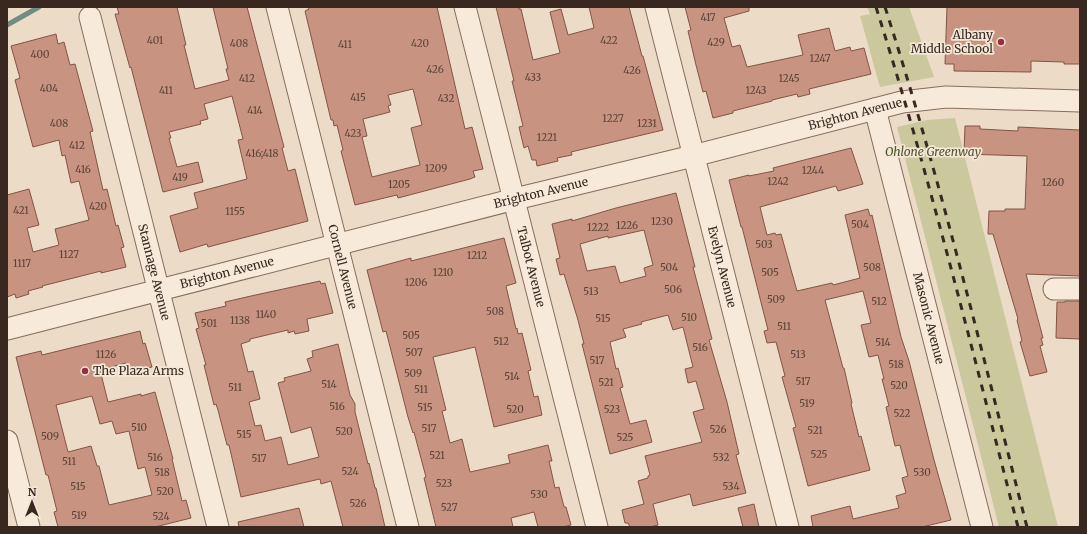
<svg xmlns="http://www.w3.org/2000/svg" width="1087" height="534" font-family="Merriweather,serif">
	<rect width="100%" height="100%" fill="#ecdbc7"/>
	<g fill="#cac89c">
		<polygon points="867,7 909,7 934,77 880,87 860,16 870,14"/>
		<polygon points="955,118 1058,527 999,527 897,127 927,120"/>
	</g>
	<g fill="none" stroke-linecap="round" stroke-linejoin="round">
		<polyline stroke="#6f8e82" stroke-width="5" points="7,25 39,7"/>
	</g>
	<g fill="#c89380" stroke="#845445" fill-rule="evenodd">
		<polygon points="117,7 177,7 186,45 184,45 195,89 229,80 226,69 228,69 213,7 247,7 284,147 282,148 288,171 295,169 308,221 208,247 207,244 180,252 170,216 198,208 194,193 247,179 238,140 243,139 232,96 204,104 208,119 200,121 201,124 169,132 171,138 169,138 177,167 198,162 203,182 163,192 131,67 130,68 115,14 119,14"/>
		<path d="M308,7H437L465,129L472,127L483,169L473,171L475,177L470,179L398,198L397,195L355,205L341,151L343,150L337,125L334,126L333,120H331L305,11L309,9ZM413,89L422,125L411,128L420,165L372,177L362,137L367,136L363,119L390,112L388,106L391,105L388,95Z"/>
		<polygon points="496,7 519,7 519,9 521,9 533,60 560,53 550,12 561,9 568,35 594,28 589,7 629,7 642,56 643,56 663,130 571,152 572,155 557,158 558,161 537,166 536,160 532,160 528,146 524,148 519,127 523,126 512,81 514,81"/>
		<polygon points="685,7 749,7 749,11 724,18 732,47 740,45 747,67 803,55 798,35 829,28 835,51 850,47 851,51 864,48 871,74 809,89 810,94 798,97 797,94 772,100 772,101 733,111 733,113 713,118 706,91 703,92 696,65 688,31 691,30"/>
		<polygon points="947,7 1080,7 1080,64 1064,64 1064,62 1031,61 1031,72 954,71 954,64 945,64"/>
		<polygon points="56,34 58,44 64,42 70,65 75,64 93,131 90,132 103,190 107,189 116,226 118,225 124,247 121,248 126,267 101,273 101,271 42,286 43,287 28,291 29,294 16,298 15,294 7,297 7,195 29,189 39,225 27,228 33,252 59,245 55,229 89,220 79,181 71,183 65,155 62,156 59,140 33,147 15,80 20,78 11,46"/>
		<polygon points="965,126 980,126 980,129 1018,131 1018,127 1080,130 1080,276 1026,274 1043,338 1041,338 1043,345 1040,346 1047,372 1030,376 1020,342 1022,341 1017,320 1018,319 993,234 988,234 989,211 1005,211 1005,209 1025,209 1027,156 964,154"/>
		<polygon points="851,148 863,184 838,191 836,186 760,207 767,235 775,233 776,235 781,234 797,291 832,283 833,285 860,278 845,215 868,209 870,216 872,215 901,337 909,361 934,460 951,520 922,527 813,527 811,516 850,506 853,519 899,508 896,496 906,493 902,478 908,476 900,445 895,446 886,407 889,406 882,379 884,379 878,355 869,357 861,325 871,323 863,291 825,300 843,368 844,368 852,403 851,404 859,437 861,436 870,470 808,486 793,428 796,427 782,377 785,376 776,342 767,343 764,331 768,330 742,227 741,227 729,180 749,175 749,176 774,171 773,168"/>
		<path d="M676,193L695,267H693L712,339L709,340L727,402L739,454L736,455L746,493L693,506L690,494L653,504L658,525L650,527H630L628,523H625L622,510L644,504L638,481L648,478V476L650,475L645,456L702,442L693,412L704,409L696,381L688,383L685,369L693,367L683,327L673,330L668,315L641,322L642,324L623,329L626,337L610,342L616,369L618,368L623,387L620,388L630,424L646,420L652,442L610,454L582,344H584L578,320L564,274L560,275L556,259L560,258L552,224L572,219V221L616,208ZM644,230L653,265L644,268L646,276L620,283L615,266L587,271L580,244L608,236V238Z"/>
		<polygon points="504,238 516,283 506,286 516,329 517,328 518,334 522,333 531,370 528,371 534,397 538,396 542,415 494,427 475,347 433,357 446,410 442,411 450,443 462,439 470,472 510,463 508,455 548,445 552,461 549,461 555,488 559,487 564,507 566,507 571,525 563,527 538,527 534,512 511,518 513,527 436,527 425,482 424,478 426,477 414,432 413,433 408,417 386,331 383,332 367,270 411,258 411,261"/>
		<polygon points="320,281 321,284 325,283 333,313 307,319 309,331 295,334 294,331 288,333 288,330 250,339 250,341 241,344 248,372 253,371 260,399 249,402 255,426 261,425 265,441 281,437 288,465 319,457 311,427 291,433 278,383 285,381 284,378 311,371 307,359 313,357 312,351 338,344 350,395 355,404 355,412 368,464 369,463 375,488 376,488 385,527 343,527 331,481 321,484 320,479 241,497 229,445 227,445 218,410 216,404 214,405 204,365 206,365 196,329 199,328 195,313 226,306 225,302 251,296"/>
		<polygon points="1065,301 1080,301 1080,339 1056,338 1057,302 1065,302"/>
		<path d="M140,331L143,344L145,343L152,367L129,373L126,363L100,370L108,402L141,394V396L155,392L173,459H172L182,501L186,500L191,518L155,527H58L54,512L57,511L48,475H46L16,357L41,351L42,355ZM92,396L100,424L112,421L116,434L129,431L138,469L145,467L152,495L109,505L99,466H97L91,446L68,452L56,405Z"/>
		<polygon points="754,504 759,527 743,527 738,508"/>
		<polygon points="299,508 304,527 239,527 238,522"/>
	</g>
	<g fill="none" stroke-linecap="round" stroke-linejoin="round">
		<defs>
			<g id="minor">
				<path id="s1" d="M277,7L408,527"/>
				<path id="s2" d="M465,7L597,527"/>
				<path id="s3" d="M656,7L788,527"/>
				<path id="s4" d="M90,17L218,527"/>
				<path id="s5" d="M875,109L982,527"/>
				<polyline points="1054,289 1080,289"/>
				<path id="s6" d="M7,329L515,199L693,156L902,102L946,97L1080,101"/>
				<polyline points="7,441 29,527"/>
			</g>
		</defs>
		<use href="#minor" stroke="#876d5e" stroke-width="23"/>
		<use href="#minor" stroke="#f7eada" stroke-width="21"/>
		<g stroke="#382820" stroke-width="3" stroke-dasharray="7 7" stroke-linecap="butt">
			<path d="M876,7C930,178 973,353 1018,527"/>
			<path d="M885,7C940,178 982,353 1027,527"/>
		</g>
	</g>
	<g fill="#923141" stroke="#f4e7d7" stroke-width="1.5">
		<circle cx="1001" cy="42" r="4"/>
		<circle cx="85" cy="371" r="4"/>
	</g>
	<g text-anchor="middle" stroke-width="3.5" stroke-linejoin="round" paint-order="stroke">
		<g font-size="10" fill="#5c4338">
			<text x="708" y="21">417</text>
			<text x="155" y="44">401</text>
			<text x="609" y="44">422</text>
			<text x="716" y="46">429</text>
			<text x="239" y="47">408</text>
			<text x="420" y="47">420</text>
			<text x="345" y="48">411</text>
			<text x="40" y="58">400</text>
			<text x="820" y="62">1247</text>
			<text x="435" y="73">426</text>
			<text x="632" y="74">426</text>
			<text x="533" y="81">433</text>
			<text x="247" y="82">412</text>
			<text x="789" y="82">1245</text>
			<text x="49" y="92">404</text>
			<text x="166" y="94">411</text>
			<text x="756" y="94">1243</text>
			<text x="358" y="101">415</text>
			<text x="446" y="102">432</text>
			<text x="255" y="114">414</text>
			<text x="613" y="122">1227</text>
			<text x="59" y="127">408</text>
			<text x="647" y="127">1231</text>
			<text x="353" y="137">423</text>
			<text x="547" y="141">1221</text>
			<text x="77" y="149">412</text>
			<text x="262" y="157">416;418</text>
			<text x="436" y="172">1209</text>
			<text x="83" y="173">416</text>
			<text x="813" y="174">1244</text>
			<text x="180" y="181">419</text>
			<text x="778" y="185">1242</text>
			<text x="1053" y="186">1260</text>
			<text x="399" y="188">1205</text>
			<text x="98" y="210">420</text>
			<text x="21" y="214">421</text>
			<text x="235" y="215">1155</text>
			<text x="662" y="225">1230</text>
			<text x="860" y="228">504</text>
			<text x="627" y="229">1226</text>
			<text x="598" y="231">1222</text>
			<text x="764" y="248">503</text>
			<text x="69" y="258">1127</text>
			<text x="477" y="259">1212</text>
			<text x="22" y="267">1117</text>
			<text x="669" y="271">504</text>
			<text x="872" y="271">508</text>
			<text x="443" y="276">1210</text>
			<text x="770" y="276">505</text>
			<text x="416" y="286">1206</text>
			<text x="673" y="293">506</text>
			<text x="591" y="295">513</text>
			<text x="776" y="303">509</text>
			<text x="879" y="305">512</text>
			<text x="495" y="315">508</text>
			<text x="266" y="318">1140</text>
			<text x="689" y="321">510</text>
			<text x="603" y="322">515</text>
			<text x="240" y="324">1138</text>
			<text x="209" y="327">501</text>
			<text x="784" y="330">511</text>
			<text x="411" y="339">505</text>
			<text x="501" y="345">512</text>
			<text x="883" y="346">514</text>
			<text x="700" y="351">516</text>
			<text x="414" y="356">507</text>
			<text x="106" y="358">1126</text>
			<text x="798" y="358">513</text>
			<text x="597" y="364">517</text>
			<text x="896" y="368">518</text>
			<text x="413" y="377">509</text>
			<text x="512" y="380">514</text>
			<text x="803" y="385">517</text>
			<text x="606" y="386">521</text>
			<text x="329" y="388">514</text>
			<text x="899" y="389">520</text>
			<text x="235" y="391">511</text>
			<text x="421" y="393">511</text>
			<text x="807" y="407">519</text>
			<text x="337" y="410">516</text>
			<text x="425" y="411">515</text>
			<text x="515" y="413">520</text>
			<text x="612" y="413">523</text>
			<text x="902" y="417">522</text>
			<text x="139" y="431">510</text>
			<text x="429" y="432">517</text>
			<text x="718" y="433">526</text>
			<text x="815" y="434">521</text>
			<text x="344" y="435">520</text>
			<text x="244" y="438">515</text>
			<text x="50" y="440">509</text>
			<text x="625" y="441">525</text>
			<text x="819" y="458">525</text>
			<text x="437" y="459">521</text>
			<text x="155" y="461">516</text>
			<text x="721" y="461">532</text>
			<text x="259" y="462">517</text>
			<text x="69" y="465">511</text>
			<text x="350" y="475">524</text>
			<text x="162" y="476">518</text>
			<text x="922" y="476">530</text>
			<text x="444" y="487">523</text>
			<text x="78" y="490">515</text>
			<text x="731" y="490">534</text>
			<text x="165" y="495">520</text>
			<text x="539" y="498">530</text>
			<text x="358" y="507">526</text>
			<text x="449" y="511">527</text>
			<text x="79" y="519">519</text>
			<text x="161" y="520">524</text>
		</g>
		<g font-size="12" fill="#382820" stroke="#f4e7d7" text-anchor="end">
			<text x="993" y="39">Albany<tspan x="993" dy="14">Middle School</tspan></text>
			<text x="93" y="375" text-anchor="start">The Plaza Arms</text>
		</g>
		<g font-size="12" fill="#382820" stroke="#f4e7d7">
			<text dy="4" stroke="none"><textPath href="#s6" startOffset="875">Brighton Avenue</textPath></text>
			<text dy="4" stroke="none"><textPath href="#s6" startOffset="551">Brighton Avenue</textPath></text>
			<text dy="4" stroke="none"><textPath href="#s1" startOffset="268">Cornell Avenue</textPath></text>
			<text dy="4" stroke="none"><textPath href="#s2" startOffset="268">Talbot Avenue</textPath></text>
			<text dy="4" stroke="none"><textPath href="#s3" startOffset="268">Evelyn Avenue</textPath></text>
			<text dy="4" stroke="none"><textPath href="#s4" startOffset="263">Stannage Avenue</textPath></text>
			<text dy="4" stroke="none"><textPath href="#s6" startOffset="227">Brighton Avenue</textPath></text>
			<text dy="4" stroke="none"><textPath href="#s5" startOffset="216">Masonic Avenue</textPath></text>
		</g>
		<g font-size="12" font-style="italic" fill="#4f5328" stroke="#f4e7d7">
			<text x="933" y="156">Ohlone Greenway</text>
		</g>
	</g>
	<rect width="1087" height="534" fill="none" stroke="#382820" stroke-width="16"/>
	<g transform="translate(32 502)" stroke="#f4e7d7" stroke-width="3" paint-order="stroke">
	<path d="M0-3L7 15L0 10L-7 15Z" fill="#382820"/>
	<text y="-6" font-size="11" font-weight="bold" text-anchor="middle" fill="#382820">N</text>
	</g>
</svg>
